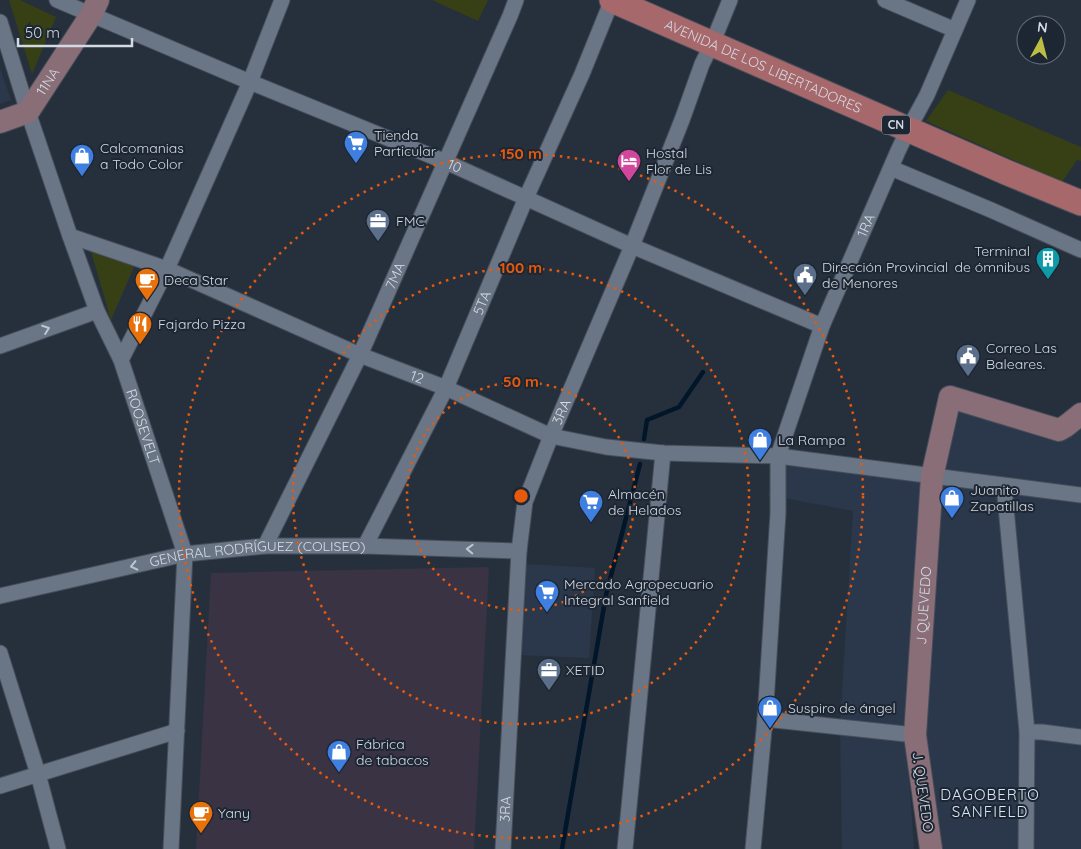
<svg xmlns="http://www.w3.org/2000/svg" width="1081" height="849" font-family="Quicksand,sans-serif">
	<rect width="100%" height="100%" fill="#26303d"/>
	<g fill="#2b384b">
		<polygon points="0,68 11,100 0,104"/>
		<polygon points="950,397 1059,429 1081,413 1081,849 930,849 915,735"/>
		<polygon points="778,456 925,475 906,734 914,849 842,849 840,726 853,511 768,495"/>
		<polygon points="525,564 595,568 589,658 520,655"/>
	</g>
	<polygon fill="#393344" points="489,567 474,849 196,849 211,573"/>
	<g fill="#373f15">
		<polygon points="9,0 20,0 56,17 32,74"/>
		<polygon points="432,0 488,0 478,21"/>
		<polygon points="948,90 1081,147 1081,161 1077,160 1062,182 926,121"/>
		<polygon points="90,248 134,267 111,320"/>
	</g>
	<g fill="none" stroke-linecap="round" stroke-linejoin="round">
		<g stroke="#02162a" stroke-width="4.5">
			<polyline points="644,439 647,420 679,407 703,372"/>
			<polyline points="562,849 606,595 640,464"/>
		</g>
		<defs>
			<g id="street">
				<path id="s1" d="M57,0L250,82L446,162L632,246L822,326"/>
				<polyline points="885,0 955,30"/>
				<path id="s2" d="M0,22L28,112L70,236L97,311L121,360L185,554L171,849"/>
				<polyline points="891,168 991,210 1081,250"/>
				<path id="s3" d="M70,236L167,269L360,355L446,388L551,436L606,447L663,453L778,456L1081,495"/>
				<polyline points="0,346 97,311"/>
				<polyline points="121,360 167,269 250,82 282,0"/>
				<polyline points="1004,486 1027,732 1026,849"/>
				<path id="s4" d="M265,546L360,355L510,16L516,0"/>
				<path id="s5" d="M365,546L446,388L526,198L582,74L612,0"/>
				<path id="s6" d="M0,596L185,554L265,546H365L519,551"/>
				<polyline points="0,653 38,774 58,849"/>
				<polyline points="765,719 915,735"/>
				<polyline points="1027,732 1042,732 1081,737"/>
				<polyline points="0,786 177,731"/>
				<path id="s7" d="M503,849L519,551L525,502L551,436L632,246L682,120L702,64L712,44L730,0"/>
				<polyline points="625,849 663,453"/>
				<path id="s8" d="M753,849L765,719L778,513V456L822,326L898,151L908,130L927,95L968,0"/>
			</g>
			<g id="secondary">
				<path id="s9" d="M0,122L28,112L91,15L98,0"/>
				<path id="s10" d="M931,849L915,735L932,477L950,397L1059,430L1066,426L1081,414"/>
			</g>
			<g id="primary">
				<path id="s11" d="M612,0L1008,173L1081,203"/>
			</g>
		</defs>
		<use href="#street" stroke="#464e59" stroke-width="17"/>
		<use href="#secondary" stroke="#464e59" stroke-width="24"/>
		<use href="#primary" stroke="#464e59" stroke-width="27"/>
		<use href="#street" stroke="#6a7585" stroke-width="15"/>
		<use href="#secondary" stroke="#896e78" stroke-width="22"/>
		<use href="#primary" stroke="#a7686b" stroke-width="25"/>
	</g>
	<defs><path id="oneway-chevron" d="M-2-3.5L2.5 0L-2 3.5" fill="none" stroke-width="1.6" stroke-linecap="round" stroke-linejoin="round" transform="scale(1.25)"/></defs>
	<g stroke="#bfc6d0">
		<use href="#oneway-chevron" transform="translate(46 329) rotate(-20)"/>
		<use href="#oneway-chevron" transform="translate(470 549) rotate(-178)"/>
		<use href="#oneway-chevron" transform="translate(134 566) rotate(167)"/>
	</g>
	<g fill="none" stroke="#e8590c" stroke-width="2.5" stroke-dasharray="2.5 5">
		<circle cx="521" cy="496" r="114"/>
		<circle cx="521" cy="496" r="228"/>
		<circle cx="521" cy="496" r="342"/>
	</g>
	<defs>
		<symbol id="supermarket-pin" viewBox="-11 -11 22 30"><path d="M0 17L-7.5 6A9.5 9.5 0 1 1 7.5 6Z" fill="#3f7fe0" stroke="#1d2633"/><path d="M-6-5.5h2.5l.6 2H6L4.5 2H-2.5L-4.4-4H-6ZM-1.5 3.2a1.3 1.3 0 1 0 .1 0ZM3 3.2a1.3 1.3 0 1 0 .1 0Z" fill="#fff"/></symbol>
		<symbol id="shop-pin" viewBox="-11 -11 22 30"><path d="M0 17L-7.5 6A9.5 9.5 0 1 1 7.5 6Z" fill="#3f7fe0" stroke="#1d2633"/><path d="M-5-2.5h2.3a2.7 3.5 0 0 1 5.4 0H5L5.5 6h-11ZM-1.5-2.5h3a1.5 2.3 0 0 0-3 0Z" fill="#fff"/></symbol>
		<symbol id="hotel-pin" viewBox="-11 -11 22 30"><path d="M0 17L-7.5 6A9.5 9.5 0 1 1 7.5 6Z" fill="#d1479c" stroke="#1d2633"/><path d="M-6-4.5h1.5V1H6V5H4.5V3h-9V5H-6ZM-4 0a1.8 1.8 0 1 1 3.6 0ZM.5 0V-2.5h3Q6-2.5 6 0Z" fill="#fff"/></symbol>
		<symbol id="office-pin" viewBox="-11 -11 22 30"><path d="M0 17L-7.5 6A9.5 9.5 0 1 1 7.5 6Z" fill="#5c6f8a" stroke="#1d2633"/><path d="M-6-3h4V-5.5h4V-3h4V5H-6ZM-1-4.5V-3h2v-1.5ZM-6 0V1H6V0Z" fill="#fff"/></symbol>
		<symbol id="building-pin" viewBox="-11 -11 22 30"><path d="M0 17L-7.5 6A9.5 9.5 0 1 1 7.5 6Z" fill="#0f9aa8" stroke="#1d2633"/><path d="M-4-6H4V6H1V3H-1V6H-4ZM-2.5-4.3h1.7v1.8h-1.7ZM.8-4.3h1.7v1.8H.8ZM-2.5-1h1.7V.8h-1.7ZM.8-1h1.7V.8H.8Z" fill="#fff"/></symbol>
		<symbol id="civic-pin" viewBox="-11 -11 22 30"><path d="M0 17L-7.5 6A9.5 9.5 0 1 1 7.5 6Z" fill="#5c6f8a" stroke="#1d2633"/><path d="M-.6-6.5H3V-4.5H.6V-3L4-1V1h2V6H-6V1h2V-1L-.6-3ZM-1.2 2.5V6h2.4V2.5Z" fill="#fff"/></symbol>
		<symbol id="cafe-pin" viewBox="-11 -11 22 30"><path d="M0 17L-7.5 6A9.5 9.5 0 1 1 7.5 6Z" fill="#e8710a" stroke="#1d2633"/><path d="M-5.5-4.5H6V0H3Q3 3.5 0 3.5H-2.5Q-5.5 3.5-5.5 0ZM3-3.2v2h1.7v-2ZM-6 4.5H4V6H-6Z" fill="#fff"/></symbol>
		<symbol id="restaurant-pin" viewBox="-11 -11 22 30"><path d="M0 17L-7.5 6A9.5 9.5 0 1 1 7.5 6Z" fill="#e8710a" stroke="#1d2633"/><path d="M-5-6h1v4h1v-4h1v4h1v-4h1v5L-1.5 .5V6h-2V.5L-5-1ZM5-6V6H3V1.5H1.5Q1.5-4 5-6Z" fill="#fff"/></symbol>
	</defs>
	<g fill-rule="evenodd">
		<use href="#supermarket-pin" x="342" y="129" width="28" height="38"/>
		<use href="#shop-pin" x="68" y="142" width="28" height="38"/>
		<use href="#hotel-pin" x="615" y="147" width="28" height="38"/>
		<use href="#office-pin" x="364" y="207" width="28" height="38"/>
		<use href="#building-pin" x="1034" y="245" width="28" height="38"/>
		<use href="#civic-pin" x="791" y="261" width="28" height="38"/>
		<use href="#cafe-pin" x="133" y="266" width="28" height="38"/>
		<use href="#restaurant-pin" x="126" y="310" width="28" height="38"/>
		<use href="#civic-pin" x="954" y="342" width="28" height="38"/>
		<use href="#shop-pin" x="746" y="426" width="28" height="38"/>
		<use href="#shop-pin" x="938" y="484" width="28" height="38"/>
		<use href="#supermarket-pin" x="577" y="488" width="28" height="38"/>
		<use href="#supermarket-pin" x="533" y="578" width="28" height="38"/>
		<use href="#office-pin" x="535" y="656" width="28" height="38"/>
		<use href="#shop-pin" x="756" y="694" width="28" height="38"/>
		<use href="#shop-pin" x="325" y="738" width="28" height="38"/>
		<use href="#cafe-pin" x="187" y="799" width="28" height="38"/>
	</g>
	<g text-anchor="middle" stroke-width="4" stroke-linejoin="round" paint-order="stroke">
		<rect fill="#1d2633" stroke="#9da4ae" stroke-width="1" x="882" y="115.5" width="28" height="19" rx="4"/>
		<g font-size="12" font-weight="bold" fill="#d4dae3">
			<text x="896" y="129">CN</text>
		</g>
		<g font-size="14" fill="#d4dae3" stroke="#1d2633">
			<text dy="5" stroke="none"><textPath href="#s11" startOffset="165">AVENIDA DE LOS LIBERTADORES</textPath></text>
			<text dy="5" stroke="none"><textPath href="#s9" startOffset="66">11NA</textPath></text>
			<text dy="5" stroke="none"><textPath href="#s1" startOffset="431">10</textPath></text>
			<text dy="5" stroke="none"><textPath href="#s8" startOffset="641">1RA</textPath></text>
			<text dy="5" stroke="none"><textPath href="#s4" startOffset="300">7MA</textPath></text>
			<text dy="5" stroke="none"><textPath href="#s5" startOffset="270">5TA</textPath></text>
			<text dy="5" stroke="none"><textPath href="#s3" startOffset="375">12</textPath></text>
			<text dy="5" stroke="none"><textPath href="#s7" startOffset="445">3RA</textPath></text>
			<text dy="5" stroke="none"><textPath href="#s2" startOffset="430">ROOSEVELT</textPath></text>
			<text dy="5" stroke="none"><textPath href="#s6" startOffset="262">GENERAL RODRÍGUEZ (COLISEO)</textPath></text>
			<text dy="5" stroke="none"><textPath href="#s10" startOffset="245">J QUEVEDO</textPath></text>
			<text transform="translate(923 792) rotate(82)" y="5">J. QUEVEDO</text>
			<text dy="5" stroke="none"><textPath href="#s7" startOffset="40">3RA</textPath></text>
		</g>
		<g font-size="14" fill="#d4dae3" stroke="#1d2633" text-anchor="start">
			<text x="374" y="140">Tienda<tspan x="374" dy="16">Particular</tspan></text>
			<text x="100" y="153">Calcomanias<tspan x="100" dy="16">a Todo Color</tspan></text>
			<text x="646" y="158">Hostal<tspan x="646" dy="16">Flor de Lis</tspan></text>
			<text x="396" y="226">FMC</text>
			<text x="1030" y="256" text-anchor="end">Terminal<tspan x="1030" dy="16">de ómnibus</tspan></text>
			<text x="822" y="272">Dirección Provincial<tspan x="822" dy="16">de Menores</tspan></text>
			<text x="164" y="285">Deca Star</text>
			<text x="158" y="329">Fajardo Pizza</text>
			<text x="986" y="353">Correo Las<tspan x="986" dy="16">Baleares.</tspan></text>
			<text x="778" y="445">La Rampa</text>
			<text x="970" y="495">Juanito<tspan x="970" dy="16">Zapatillas</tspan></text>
			<text x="608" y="499">Almacén<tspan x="608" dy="16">de Helados</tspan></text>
			<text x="564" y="589">Mercado Agropecuario<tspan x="564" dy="16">Integral Sanfield</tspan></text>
			<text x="566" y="675">XETID</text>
			<text x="788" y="713">Suspiro de ángel</text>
			<text x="356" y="749">Fábrica<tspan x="356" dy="16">de tabacos</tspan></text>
			<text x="218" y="818">Yany</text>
		</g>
		<g font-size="15" letter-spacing="1" fill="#d8e4f6" stroke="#1d2633">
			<text x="990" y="800">DAGOBERTO<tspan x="990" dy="17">SANFIELD</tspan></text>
		</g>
	</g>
	<circle cx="521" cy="496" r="8" fill="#e8590c" stroke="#1d2633" stroke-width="2.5"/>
	<g font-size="15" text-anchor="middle" font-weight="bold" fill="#e8590c" stroke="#1d2633" stroke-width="4" stroke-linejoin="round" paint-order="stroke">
		<text x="521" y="159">150 m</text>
		<text x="521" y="273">100 m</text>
		<text x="521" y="387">50 m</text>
	</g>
	<g transform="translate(1041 40) rotate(7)"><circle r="24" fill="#1d2633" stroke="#666e79"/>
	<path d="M0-4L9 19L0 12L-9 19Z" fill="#bcbf44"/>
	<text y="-8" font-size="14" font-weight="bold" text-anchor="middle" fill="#d4dae3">N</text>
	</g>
	<path d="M18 38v8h114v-8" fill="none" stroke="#d4dae3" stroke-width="2.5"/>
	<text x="25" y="38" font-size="15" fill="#d4dae3" stroke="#1d2633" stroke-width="4" paint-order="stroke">50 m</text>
</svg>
